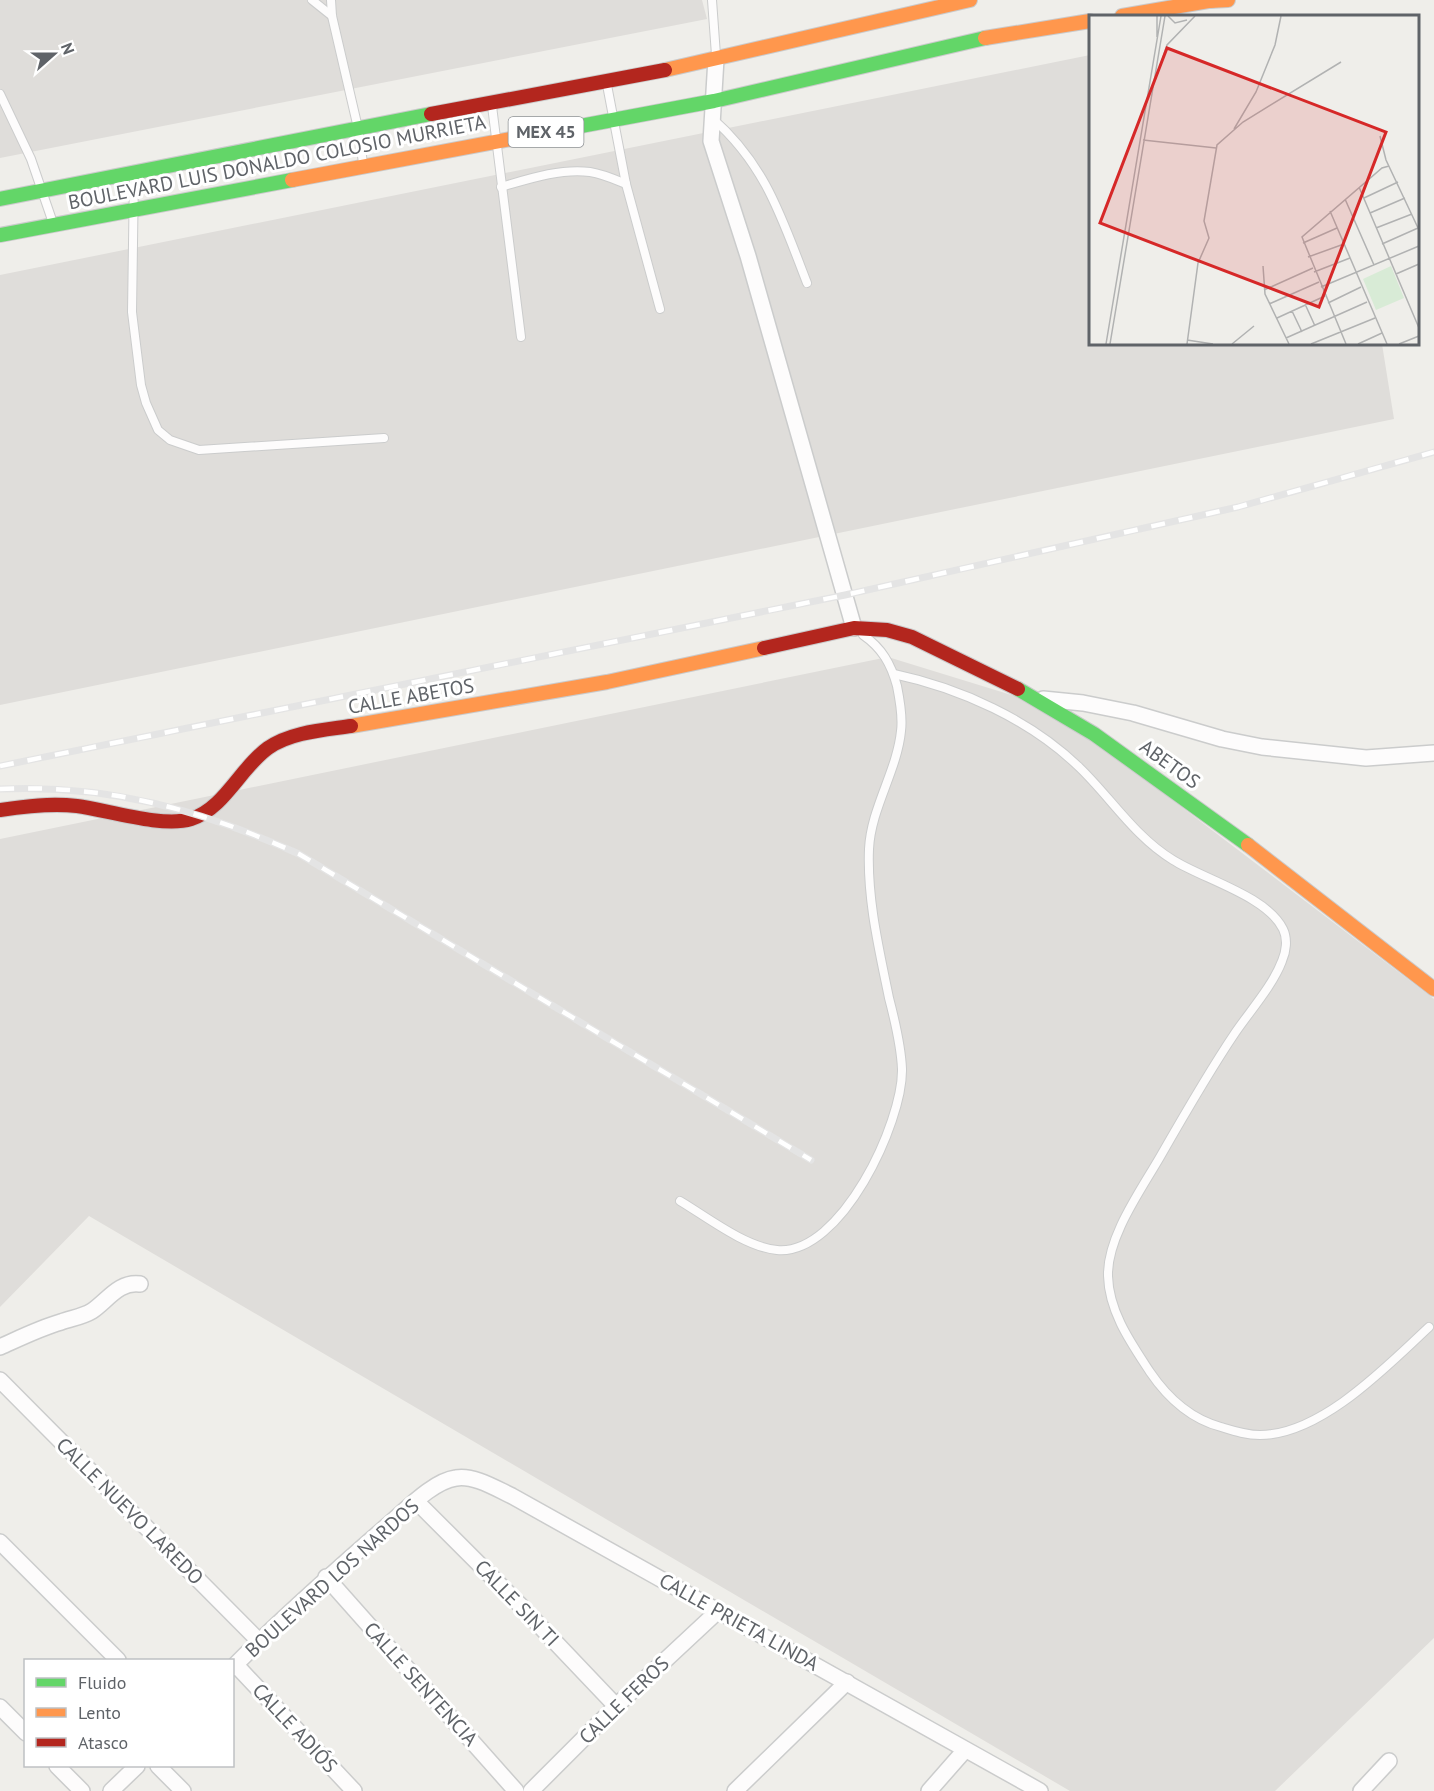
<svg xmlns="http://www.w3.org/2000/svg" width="1434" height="1791" font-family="'PT Sans',sans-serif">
	<rect width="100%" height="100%" fill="#efeeea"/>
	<g fill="#dfddda">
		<polygon points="0,0 702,0 707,19 0,158"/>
		<polygon points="1090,55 1090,344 1382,344 1394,419 0,705 0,275"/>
		<polygon points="888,657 1050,707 1434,999 1434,1638 1275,1791 1070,1791 89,1216 0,1307 0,839"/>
	</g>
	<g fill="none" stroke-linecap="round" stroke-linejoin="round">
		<defs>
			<g id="lane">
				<polyline points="312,0 332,16"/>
				<polyline points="331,0 332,16 358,128 363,163"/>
				<polyline points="712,0 716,55"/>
				<polyline points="607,85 626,184 660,309"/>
				<polyline points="0,94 31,159 53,223"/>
				<polyline points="492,106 521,337"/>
				<path d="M712,118C766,165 782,219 807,283"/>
				<polyline points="134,176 132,312 141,385 146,403 158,430 170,440 199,450 384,438"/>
				<path d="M501,187C528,179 561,168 590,172C603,174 614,179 626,184"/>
				<path d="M894,674C960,688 1031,720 1080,768C1111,798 1135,837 1173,860C1203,879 1267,896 1283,929C1288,939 1286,952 1282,961C1273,985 1250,1011 1235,1033C1208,1073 1184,1115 1160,1157C1141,1190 1107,1237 1108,1276C1109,1312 1131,1343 1150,1372C1167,1397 1191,1419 1221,1427C1234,1431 1246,1435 1260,1435C1321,1435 1387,1366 1429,1327"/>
				<path d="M680,1201C707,1217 745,1247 777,1250C841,1256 903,1122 902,1069C901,1045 895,1021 889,998C879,949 867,899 869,849C871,808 897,771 901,731C903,717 900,701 897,686C891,664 882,648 863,635"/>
			</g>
			<g id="street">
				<polyline points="716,59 711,141 748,256 854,628"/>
				<polyline points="1043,699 1083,703 1133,713 1222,739 1262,747 1366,758 1434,753"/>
				<path d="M0,1347C20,1338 40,1328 61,1322C72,1318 82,1317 92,1311C107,1301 119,1281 140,1284"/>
				<polyline points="0,1380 260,1642"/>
				<polyline points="416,1501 519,1604 616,1706"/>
				<polyline points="0,1542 118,1660"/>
				<polyline points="326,1577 516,1791"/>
				<polyline points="236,1665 354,1791"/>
				<path d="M232,1668C282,1618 335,1571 388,1525C406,1510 433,1481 456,1478C474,1475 495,1488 512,1496L1040,1791"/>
				<polyline points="0,1707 26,1733"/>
				<polyline points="57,1766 82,1791"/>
				<polyline points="158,1766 183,1791"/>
				<polyline points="111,1791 137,1766"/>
				<polyline points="531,1791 616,1706 718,1611"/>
				<polyline points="735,1791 847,1682"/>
				<polyline points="929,1791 965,1750"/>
				<polyline points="1361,1791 1389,1761"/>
			</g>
			<g id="fast">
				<polyline points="570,128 714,101 985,38"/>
				<polyline points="0,199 431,114"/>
				<polyline points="0,235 292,180"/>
				<polyline points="1018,689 1094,734 1248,845"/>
			</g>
			<g id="slow">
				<polyline points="1209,1 1228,0"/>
				<polyline points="1122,16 1214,0"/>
				<polyline points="985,38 1090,21"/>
				<polyline points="665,70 970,0"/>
				<polyline points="292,180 570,128"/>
				<polyline points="351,726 607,682 764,648"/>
				<polyline points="1248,845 1434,989"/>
			</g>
			<g id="jam">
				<polyline points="431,114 665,70"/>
				<polyline points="764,648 854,628 887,630 912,637 1018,689"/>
				<path d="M0,810C26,806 51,803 77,806C107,810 163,828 191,819C225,808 240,768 268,748C291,732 324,730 351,726"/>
			</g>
		</defs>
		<use href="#lane" stroke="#cbcccc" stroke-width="10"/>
		<use href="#street" stroke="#cbcccc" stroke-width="18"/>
		<use href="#fast" stroke="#cacacb" stroke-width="16"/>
		<use href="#slow" stroke="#cacacb" stroke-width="16"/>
		<use href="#jam" stroke="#cacacb" stroke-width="16"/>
		<use href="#lane" stroke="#fdfcfc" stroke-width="8"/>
		<use href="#street" stroke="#fdfcfc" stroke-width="15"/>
		<use href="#fast" stroke="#63d668" stroke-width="14"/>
		<use href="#slow" stroke="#ff974d" stroke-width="14"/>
		<use href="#jam" stroke="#b3261e" stroke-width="14"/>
		<defs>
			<g id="rail">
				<polyline points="0,766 845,595 1238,507 1434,452"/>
				<path d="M0,789C108,784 202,810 299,854L811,1160"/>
			</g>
		</defs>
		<use href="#rail" stroke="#e4e4e4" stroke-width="7"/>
		<use href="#rail" stroke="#fff" stroke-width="4.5" stroke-dasharray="14" stroke-linecap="butt"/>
	</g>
	<g text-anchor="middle" stroke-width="6" stroke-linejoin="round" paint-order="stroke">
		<rect fill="#fff" stroke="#8f9295" stroke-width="1.5" x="508.5" y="117" width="75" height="30" rx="4.5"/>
		<g font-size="18" font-weight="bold" fill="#5f6368">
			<text x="546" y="138">MEX 45</text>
		</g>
		<g font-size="20" fill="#5f6368" stroke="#fff">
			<text transform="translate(277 162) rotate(-11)" y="7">BOULEVARD LUIS DONALDO COLOSIO MURRIETA</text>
			<text transform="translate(411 696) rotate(-10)" y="7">CALLE ABETOS</text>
			<text transform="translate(1170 764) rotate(36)" y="7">ABETOS</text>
			<text transform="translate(130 1511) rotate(45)" y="7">CALLE NUEVO LAREDO</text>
			<text transform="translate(332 1578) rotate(-42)" y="7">BOULEVARD LOS NARDOS</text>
			<text transform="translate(517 1603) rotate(46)" y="7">CALLE SIN TI</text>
			<text transform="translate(739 1622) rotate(29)" y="7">CALLE PRIETA LINDA</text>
			<text transform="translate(421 1684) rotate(48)" y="7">CALLE SENTENCIA</text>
			<text transform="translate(624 1700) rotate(-44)" y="7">CALLE FEROS</text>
			<text transform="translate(295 1728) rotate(47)" y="7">CALLE ADIÓS</text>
		</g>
	</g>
	<g transform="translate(1089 15)">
		<rect width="330" height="330" fill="#efeeea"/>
		<path d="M302,251L315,283L287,295L274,264Z" fill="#d8ebd6"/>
		<path fill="none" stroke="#b1b2b2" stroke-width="1.5" d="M79,1L86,8L98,5M68,22V1M68,60L78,30L106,1M145,114L167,77L186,30L192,1M291,121L297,145L330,215M54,125L127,133M270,172L330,313M275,183L309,167M256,184L285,250M241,196L298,329M281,198L316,183M287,213L323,199M214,228L248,213M293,229L329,213M219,242L255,229M174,251L176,279L200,329M225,257L261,243M307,259L330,249M232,272L330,231M175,275L224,253M239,288L272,272M180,289L230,267M216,289L226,311M203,296L213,317M188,303L236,281M197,323L278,287M98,325L124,329M17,329L72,1M21,329L76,1M98,329L109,248L120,223L115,206L128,130L154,107L252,47M143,329L165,311M222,329L286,303M257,329L213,222L293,153L300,151M269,329L293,318M310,329L330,321"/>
		<path fill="#d62828" fill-opacity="0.15" stroke="#d62828" stroke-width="3" d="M78,33L297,117L230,292L11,208Z"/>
		<rect width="330" height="330" fill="none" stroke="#5f6368" stroke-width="3"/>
	</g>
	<rect x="24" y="1659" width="210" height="108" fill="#ffffff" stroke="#bfc1c3" stroke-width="1.5"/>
	<rect x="36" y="1678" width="30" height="9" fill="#63d668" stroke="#bfc1c3" stroke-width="1.5"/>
	<text x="78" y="1689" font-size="18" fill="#5f6368">Fluido</text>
	<rect x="36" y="1708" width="30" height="9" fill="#ff974d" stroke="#bfc1c3" stroke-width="1.5"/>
	<text x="78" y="1719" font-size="18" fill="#5f6368">Lento</text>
	<rect x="36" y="1738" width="30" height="9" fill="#b3261e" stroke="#bfc1c3" stroke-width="1.5"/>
	<text x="78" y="1749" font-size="18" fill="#5f6368">Atasco</text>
	<g transform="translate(54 54) rotate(69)" stroke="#ffffff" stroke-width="4.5" paint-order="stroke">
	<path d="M0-4.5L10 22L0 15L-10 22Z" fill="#5f6368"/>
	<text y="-9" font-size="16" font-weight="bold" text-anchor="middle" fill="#5f6368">N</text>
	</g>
</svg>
